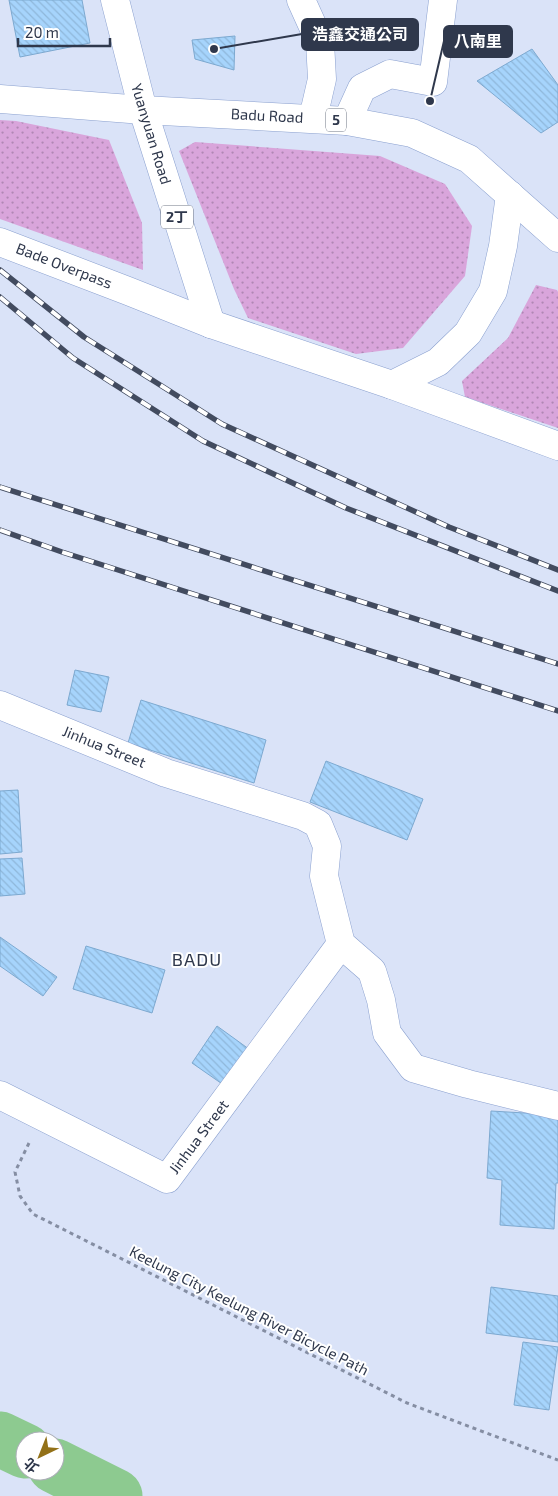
<svg xmlns="http://www.w3.org/2000/svg" width="558" height="1496" font-family="'Exo 2','Noto Sans TC',sans-serif">
	<defs>
		<pattern id="grass-dots" width="8" height="8" patternUnits="userSpaceOnUse" patternTransform="scale(1.25)"><rect width="8" height="8" fill="#d9a5db"/><path d="M2 2h.1M6 6h.1" fill="none" stroke="#b087b4" stroke-width="1.8" stroke-linecap="round"/></pattern>
		<pattern id="building-back-hatch" width="6" height="6" patternUnits="userSpaceOnUse" patternTransform="scale(1.25)"><rect width="6" height="6" fill="#a6d4fc"/><path d="M-1 5l2 2M0 0l6 6M5-1l2 2" fill="none" stroke="#8fb7da"/></pattern>
	</defs>
	<rect width="100%" height="100%" fill="#dae3f8"/>
	<g fill="url(#grass-dots)">
		<polygon points="0,120 16,121 109,140 142,223 143,270 0,219"/>
		<polygon points="195,142 380,156 445,184 472,226 465,276 403,348 356,354 248,318 234,289 179,151"/>
		<polygon points="536,285 557,290 558,292 558,428 465,397 462,381 508,338"/>
	</g>
	<g fill="none" stroke-linecap="round" stroke-linejoin="round">
		<g stroke="#8dca90" stroke-width="55">
			<polyline points="0,1439 25,1451"/>
			<polyline points="55,1466 115,1496"/>
		</g>
	</g>
	<g fill="url(#building-back-hatch)" stroke="#7da9d0">
		<polygon points="9,0 82,0 90,43 20,57"/>
		<polygon points="235,36 234,70 195,59 192,40"/>
		<polygon points="532,49 558,85 558,122 541,133 477,81"/>
		<polygon points="75,670 109,677 101,712 67,705"/>
		<polygon points="141,700 266,740 254,783 128,743"/>
		<polygon points="326,761 423,799 407,840 310,802"/>
		<polygon points="18,790 22,852 0,854 0,791"/>
		<polygon points="22,858 25,894 0,896 0,859"/>
		<polygon points="0,937 57,977 43,996 0,966"/>
		<polygon points="86,946 165,970 152,1013 73,989"/>
		<polygon points="217,1026 253,1052 228,1088 192,1063"/>
		<polygon points="491,1111 558,1115 558,1183 556,1183 554,1229 500,1225 502,1180 487,1178"/>
		<polygon points="491,1287 558,1296 558,1342 486,1333"/>
		<polygon points="523,1342 558,1347 549,1410 514,1405"/>
	</g>
	<g fill="none" stroke-linecap="round" stroke-linejoin="round">
		<defs>
			<g id="minor">
				<polyline points="301,0 320,42 322,79 313,118"/>
				<polyline points="347,121 362,88 390,74 433,82 443,0"/>
				<polyline points="0,705 166,773 303,816 318,824 327,846 324,876 341,944 372,971 381,1000 387,1033 413,1068 468,1084 558,1106"/>
				<polyline points="0,1095 167,1179 341,944"/>
			</g>
			<g id="major">
				<polyline points="115,0 143,110 211,324"/>
				<polyline points="0,99 143,110 347,121 412,133 469,159 558,238"/>
				<polyline points="0,242 128,291 211,324 392,385 558,446"/>
				<polyline points="392,385 438,362 468,333 493,291 503,246 510,195"/>
			</g>
		</defs>
		<use href="#minor" stroke="#8aa0cf" stroke-width="29"/>
		<use href="#major" stroke="#8aa0cf" stroke-width="29"/>
		<polyline stroke="#858ea3" stroke-width="3" stroke-dasharray="4 4" stroke-linecap="butt" points="29,1143 15,1172 20,1196 33,1214 407,1403 558,1460"/>
		<use href="#minor" stroke="#fff" stroke-width="28"/>
		<use href="#major" stroke="#fff" stroke-width="28"/>
		<defs>
			<g id="rail">
				<polyline points="0,270 84,337 222,424 449,527 558,570"/>
				<polyline points="0,297 73,358 203,441 346,508 558,591"/>
				<polyline points="0,487 558,664"/>
				<polyline points="0,530 62,552 558,711"/>
			</g>
		</defs>
		<use href="#rail" stroke="#424b5f" stroke-width="5.5"/>
		<use href="#rail" stroke="#fff" stroke-width="4" stroke-dasharray="11" stroke-linecap="butt"/>
	</g>
	<g text-anchor="middle" stroke-width="4" stroke-linejoin="round" paint-order="stroke">
		<g fill="#fff" stroke="#6d7482" stroke-width="1">
			<rect x="326" y="108.5" width="20" height="23" rx="4"/>
			<rect x="161" y="205.5" width="32" height="23" rx="4"/>
		</g>
		<g font-size="14" font-weight="bold" fill="#2f384c">
			<text x="336" y="125">5</text>
			<text x="177" y="222">2丁</text>
		</g>
		<g font-size="15" fill="#2f384c" stroke="#fff">
			<text transform="translate(267 116) rotate(3)" y="5">Badu Road</text>
			<text transform="translate(151 134) rotate(73)" y="5">Yuanyuan Road</text>
			<text transform="translate(64 266) rotate(21)" y="5">Bade Overpass</text>
			<text transform="translate(104 747) rotate(22)" y="5">Jinhua Street</text>
			<text transform="translate(199 1137) rotate(-53)" y="5">Jinhua Street</text>
			<text transform="translate(249 1311) rotate(27)" y="5">Keelung City Keelung River Bicycle Path</text>
		</g>
		<g font-size="18" letter-spacing="1" fill="#2f384c" stroke="#fff">
			<text x="197" y="966">BADU</text>
		</g>
	</g>
	<path fill="none" stroke="#2f384c" stroke-width="2" d="M214 49L302 34M430 101L444 41"/>
	<g fill="#2f384c" stroke="#fff" stroke-width="2">
		<circle cx="214" cy="49" r="5"/>
		<circle cx="430" cy="101" r="5"/>
	</g>
	<g fill="#2f384c" stroke="#2f384c" stroke-width="2">
		<rect x="302" y="19" width="116" height="31" rx="5"/>
		<rect x="444" y="26" width="68" height="31" rx="5"/>
	</g>
	<g font-size="16" text-anchor="middle" font-weight="bold" fill="#fff">
		<text x="360" y="40">浩鑫交通公司</text>
		<text x="478" y="47">八南里</text>
	</g>
	<g transform="translate(40 1456) rotate(223)"><circle r="24" fill="#ffffff" stroke="#acafb7"/>
	<path d="M0-4L9 19L0 12L-9 19Z" fill="#937118"/>
	<text y="-8" font-size="14" font-weight="bold" text-anchor="middle" fill="#2f384c">北</text>
	</g>
	<path d="M18 38v8h92v-8" fill="none" stroke="#2f384c" stroke-width="2.5"/>
	<text x="25" y="38" font-size="15" fill="#2f384c" stroke="#ffffff" stroke-width="4" paint-order="stroke">20 m</text>
</svg>
